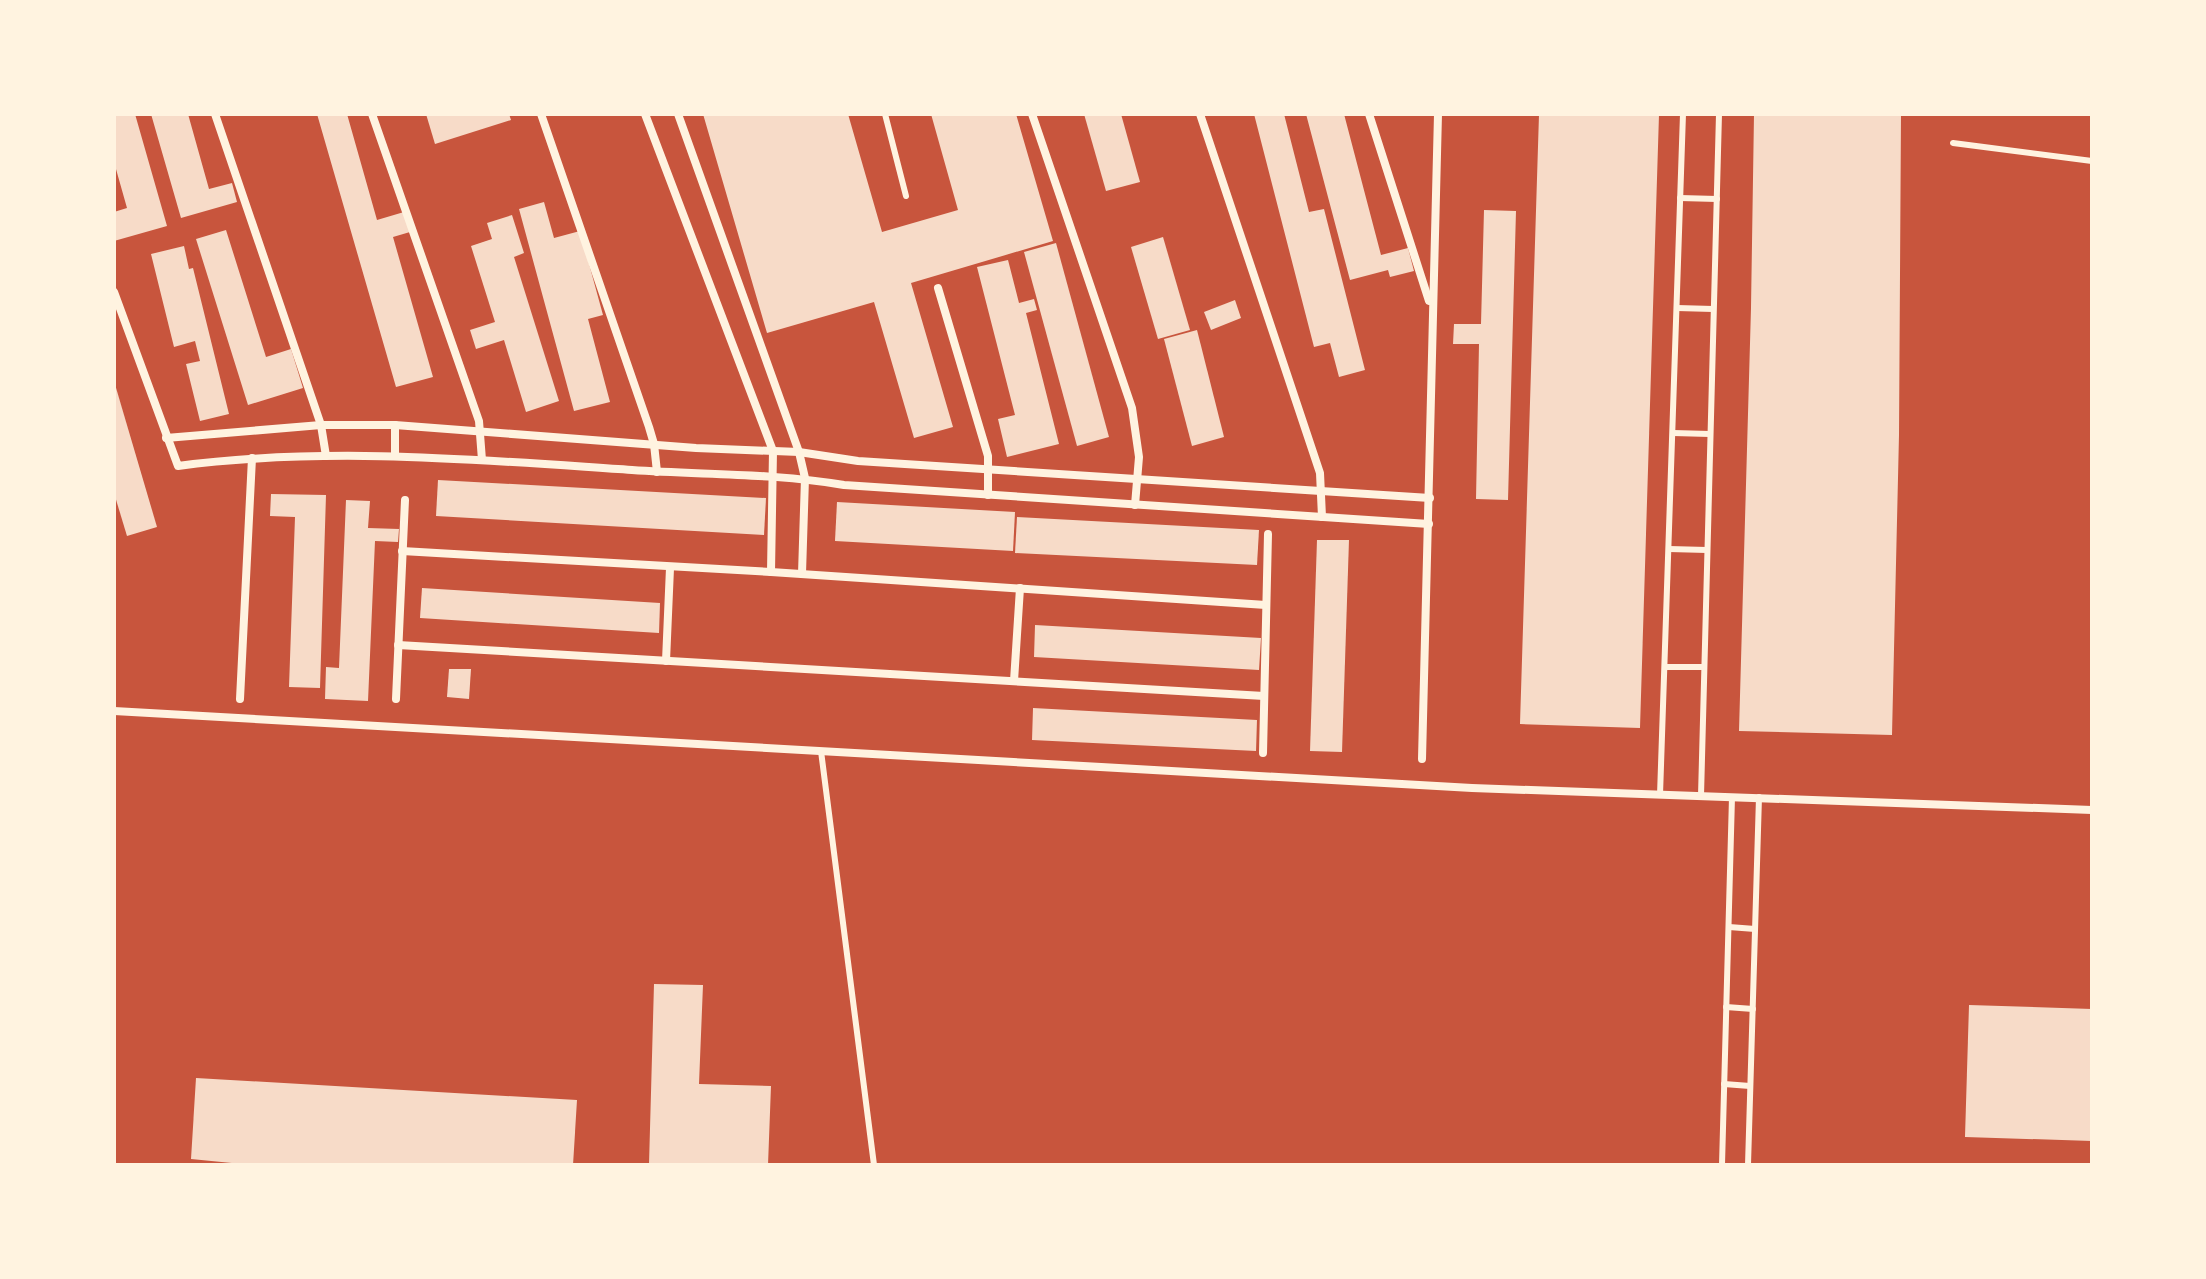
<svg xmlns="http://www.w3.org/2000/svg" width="2206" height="1279" font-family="'Sofia Sans Condensed',sans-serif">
	<rect width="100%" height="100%" fill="#c8553d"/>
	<g fill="#f7dbc8">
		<polygon points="114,114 135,114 167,226 114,241 114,212 127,208 114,162"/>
		<polygon points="151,114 188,114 209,189 232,183 237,202 181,218"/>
		<polygon points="317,114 347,114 377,220 404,212 410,232 393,237 433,377 396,387"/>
		<polygon points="426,114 509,114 511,120 435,144"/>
		<polygon points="703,114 848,114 882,232 958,210 931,114 1016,114 1053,241 911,283 953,427 914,438 874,302 767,333"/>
		<polygon points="1084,114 1121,114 1140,182 1106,191"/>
		<polygon points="1254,114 1284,114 1309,212 1324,209 1365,370 1339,377 1330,343 1314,347"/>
		<polygon points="1306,114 1344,114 1381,255 1408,248 1414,271 1390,277 1388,270 1350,280"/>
		<polygon points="1539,114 1659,114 1640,728 1520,724"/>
		<polygon points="1754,114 1901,114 1899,435 1892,735 1739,731 1751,308"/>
		<polygon points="544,202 554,238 580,231 603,315 588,319 610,402 574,411 519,209"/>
		<polygon points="1484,210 1516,211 1508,500 1476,499 1479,344 1453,344 1454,324 1481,324"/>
		<polygon points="512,215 524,253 514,257 559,401 526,412 504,340 476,349 470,330 495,322 471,246 492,239 487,223"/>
		<polygon points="226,230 266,357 291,349 303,388 248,405 196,239"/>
		<polygon points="1163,237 1190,330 1158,339 1131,247"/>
		<polygon points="1056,243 1109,437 1077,446 1024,252"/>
		<polygon points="184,246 189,269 193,268 229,414 200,421 186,364 200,361 195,341 174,347 151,254"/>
		<polygon points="1008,260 1019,303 1034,299 1037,310 1026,313 1059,444 1007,457 998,419 1015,415 977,267"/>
		<polygon points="1235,300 1241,318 1211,330 1204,312"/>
		<polygon points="1197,330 1224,437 1192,446 1164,339"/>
		<polygon points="114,381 157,527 127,536 114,493"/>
		<polygon points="438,480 766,498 764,535 436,516"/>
		<polygon points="271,494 326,495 320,688 289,687 295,517 270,516"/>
		<polygon points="346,500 370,501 368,528 399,529 398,542 375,541 368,701 325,699 326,667 339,668"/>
		<polygon points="837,502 1015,512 1013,551 835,541"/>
		<polygon points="1017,517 1259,530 1257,565 1015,553"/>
		<polygon points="1317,540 1349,540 1342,752 1310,751"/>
		<polygon points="422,588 660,603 659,633 420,618"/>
		<polygon points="1035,625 1261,638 1259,670 1034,657"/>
		<polygon points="449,669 471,669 469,699 447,697"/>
		<polygon points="1033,708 1257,720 1256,751 1032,740"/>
		<polygon points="654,984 703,985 699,1084 771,1086 768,1165 649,1165"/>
		<polygon points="1969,1005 2092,1009 2092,1141 1965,1137"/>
		<polygon points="196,1078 577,1100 573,1165 252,1165 191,1159"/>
	</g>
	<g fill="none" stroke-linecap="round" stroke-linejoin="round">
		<g stroke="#fff3e0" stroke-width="6">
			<polyline points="885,114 906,196"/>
			<polyline points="1953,143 2092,161"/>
			<polyline points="1680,198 1717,199"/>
			<polyline points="1677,308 1713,309"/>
			<polyline points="1673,433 1710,434"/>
			<polyline points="1669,549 1707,550"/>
			<polyline points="1665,667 1704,667"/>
			<polyline points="821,751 874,1165"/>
			<polyline points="1660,795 1683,114"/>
			<polyline points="1701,796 1719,114"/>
			<polyline points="1729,927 1755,929"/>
			<polyline points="1726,1007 1753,1009"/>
			<polyline points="1724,1084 1750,1086"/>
			<polyline points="1722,1165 1732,797"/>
			<polyline points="1748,1165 1759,797"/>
		</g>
		<g stroke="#fff3e0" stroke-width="8">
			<polyline points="215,114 321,425 326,456"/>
			<polyline points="372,114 479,421 482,460"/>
			<polyline points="541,114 649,427 654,444 657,472"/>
			<polyline points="645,114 773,451 771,572"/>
			<polyline points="678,114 799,452 805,478 802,574"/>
			<polyline points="1032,114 1132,408 1139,457 1135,505"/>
			<polyline points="1200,114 1320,473 1322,517"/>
			<polyline points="1369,114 1429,301"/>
			<polyline points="938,288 988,456 988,495"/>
			<path d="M114,292L178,466C329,446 481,460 632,470C704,475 774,473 844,485L1429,524"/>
			<polyline points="166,438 321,425 395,425 696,448 799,452 858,461 1430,498"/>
			<polyline points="395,456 395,425"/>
			<polyline points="402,551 771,572 1266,605"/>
			<polyline points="398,645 1264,696"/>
			<polyline points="666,661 670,568"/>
			<polyline points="1014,681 1020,588"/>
			<polyline points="240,699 252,458"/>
			<polyline points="396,699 405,500"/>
			<polyline points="114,711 1472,788 2092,810"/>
			<polyline points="1263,753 1268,534"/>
			<polyline points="1422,759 1438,114"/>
		</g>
	</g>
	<rect width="2206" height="1279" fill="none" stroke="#fff3e0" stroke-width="232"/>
</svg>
